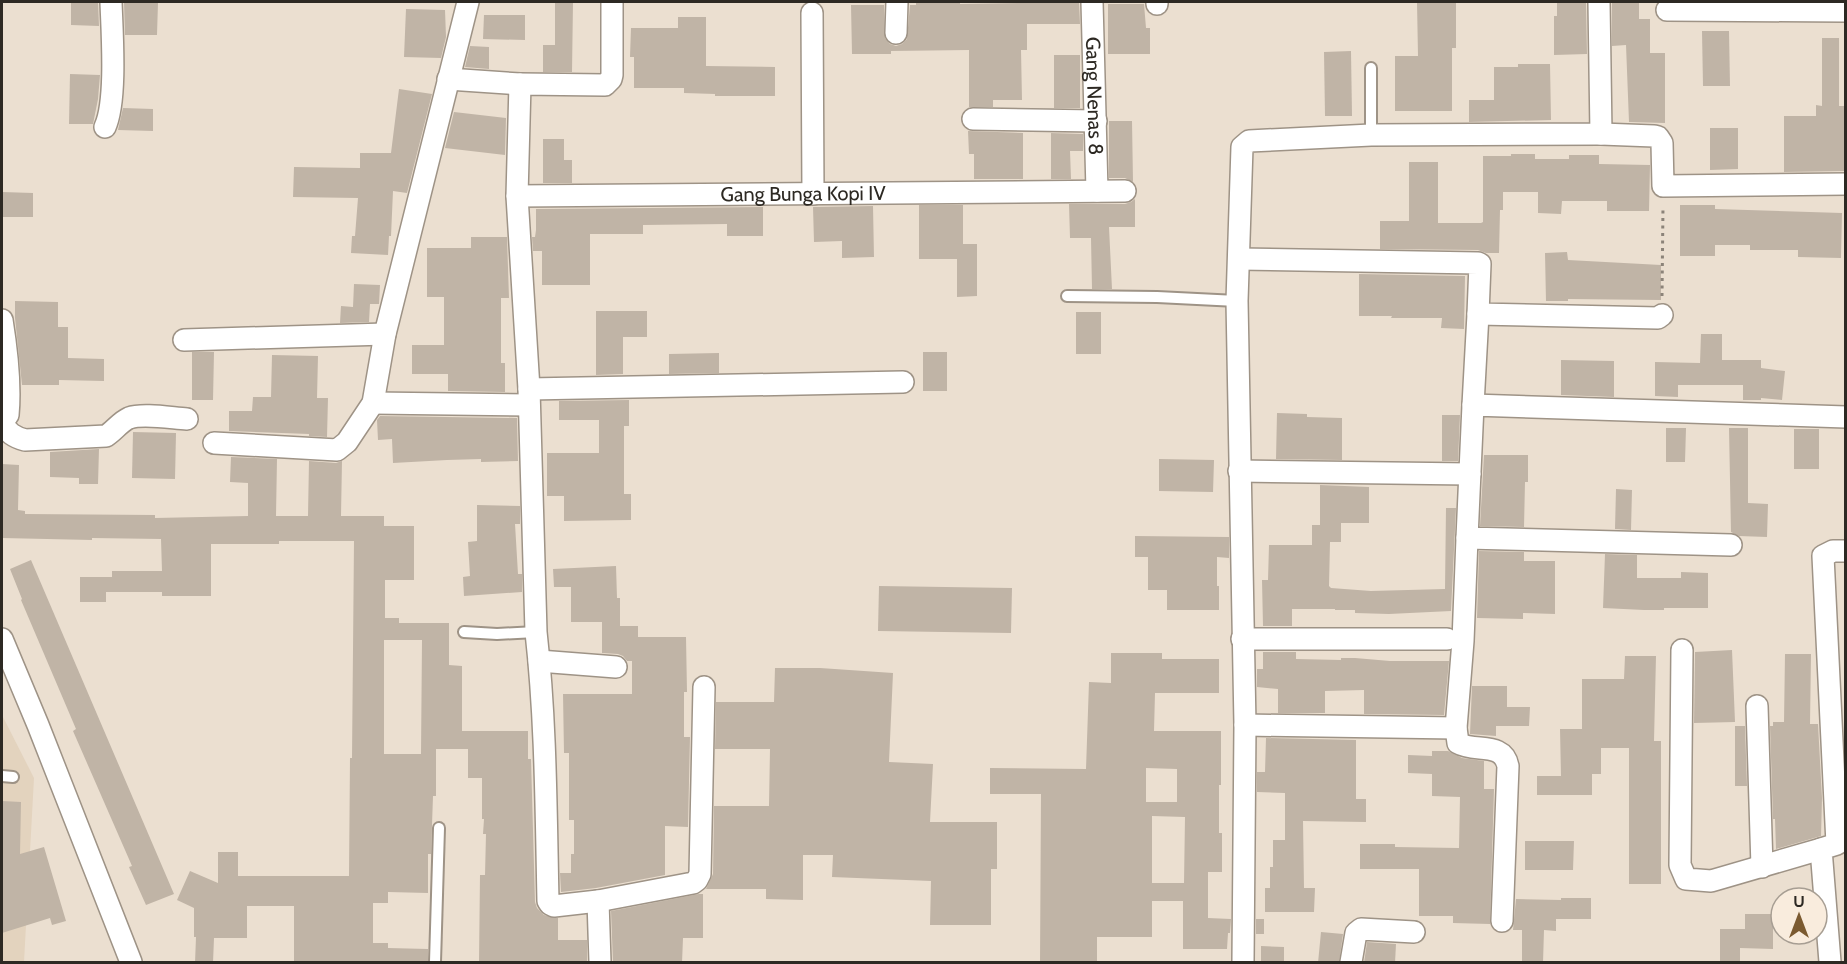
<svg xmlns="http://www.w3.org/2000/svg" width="1847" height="964" font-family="Cabin,sans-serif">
	<rect width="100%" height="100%" fill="#ebdfd0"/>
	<polygon fill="#e3d3be" points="2,715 34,778 24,962 2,962"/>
	<g fill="#c0b4a6" fill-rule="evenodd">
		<polygon points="71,2 98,2 99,26 71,25"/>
		<polygon points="124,2 158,2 157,35 125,35"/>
		<polygon points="555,2 573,2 572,72 543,72 543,45 555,45"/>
		<polygon points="916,2 960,2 960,4 1079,2 1080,24 1027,24 1027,50 1021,50 1022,100 993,100 993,107 969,107 969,50 891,51 891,54 852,54 851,5 884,5 885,38 890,44 896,46 902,44 907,39 910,5 916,5"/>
		<polygon points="1417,2 1456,2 1456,48 1452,48 1452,111 1395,111 1395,56 1418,56"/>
		<polygon points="1557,2 1586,2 1587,54 1554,55 1554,16 1557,16"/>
		<polygon points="1612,2 1639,2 1639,19 1650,19 1650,53 1665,53 1665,123 1629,122 1626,45 1612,46"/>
		<polygon points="1108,4 1144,4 1146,28 1150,28 1150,54 1108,54"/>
		<polygon points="406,9 445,10 446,37 441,58 404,57"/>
		<polygon points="484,15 525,15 525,40 483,39"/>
		<polygon points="678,17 706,17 706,66 775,67 775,96 715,96 715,94 684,93 684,88 634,88 634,57 630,57 631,28 678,28"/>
		<polygon points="1702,31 1729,31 1730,86 1703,86"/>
		<polygon points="1822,38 1839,38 1839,106 1845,106 1844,171 1784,172 1784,116 1816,116 1816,105 1822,106"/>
		<polygon points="470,46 489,47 489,69 465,67"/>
		<polygon points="1351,51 1352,116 1325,116 1324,52"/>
		<rect x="1054" y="55" width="26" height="53"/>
		<polygon points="1518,64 1550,64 1551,120 1469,122 1469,100 1494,100 1494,67 1518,67"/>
		<polygon points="70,74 100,75 98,99 93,124 69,124"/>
		<polygon points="399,89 432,94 407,193 393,191 391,236 389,236 388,255 351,253 352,236 355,236 358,198 293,197 294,167 360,168 360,153 391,153"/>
		<polygon points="123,108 153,109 153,131 118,130"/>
		<polygon points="454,112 506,118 505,155 445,148"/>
		<polygon points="1109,121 1132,121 1133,182 1125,178 1109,178"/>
		<polygon points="1710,128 1738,128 1738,169 1710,170"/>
		<polygon points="968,131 1023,133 1023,179 974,179 974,154 969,154"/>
		<polygon points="1051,133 1083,134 1083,151 1070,151 1071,179 1051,179"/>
		<polygon points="543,139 564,139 564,160 572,160 572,183 543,183"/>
		<polygon points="1511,154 1535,154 1535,159 1569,159 1569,155 1599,155 1599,164 1650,165 1649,211 1607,211 1607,201 1562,201 1561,214 1538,213 1538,192 1503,192 1503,210 1500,210 1499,253 1486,253 1478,250 1380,249 1380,221 1409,221 1409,162 1438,162 1438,223 1481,223 1483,222 1483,156 1511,156"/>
		<polygon points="2,192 33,193 33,217 2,217"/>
		<polygon points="1135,199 1135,227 1109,227 1112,289 1092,289 1091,238 1070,238 1069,204 1125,204 1131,202"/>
		<polygon points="919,205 963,205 963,244 977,244 977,296 957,297 957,259 919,259"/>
		<polygon points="1680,205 1715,205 1715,209 1842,213 1841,258 1798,257 1798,250 1750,250 1750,245 1715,245 1715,256 1680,256"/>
		<polygon points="873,206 874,257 842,258 842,241 814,242 813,207"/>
		<polygon points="763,207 763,236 727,236 727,224 643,225 643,234 590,234 590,285 542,285 542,251 533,251 532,237 535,237 536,230 536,209"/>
		<polygon points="471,237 507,237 509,298 501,298 501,363 505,363 505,392 448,391 448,374 412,374 412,345 444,345 444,297 427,297 427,248 471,248"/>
		<polygon points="1567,252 1568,260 1661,265 1661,300 1568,299 1568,301 1546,301 1545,253"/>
		<polygon points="1359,274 1465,276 1464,329 1441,328 1442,318 1391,318 1392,316 1359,316"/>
		<polygon points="354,284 380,285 379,304 370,304 369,322 340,323 341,306 353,307"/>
		<polygon points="15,301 58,302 58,327 68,327 68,358 104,359 104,381 59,380 59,385 22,385 15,318"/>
		<polygon points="596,311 647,311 647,337 623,337 623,374 596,375"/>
		<rect x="1076" y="312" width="25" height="42"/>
		<polygon points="1701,334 1722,334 1722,360 1761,360 1761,368 1785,371 1782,400 1761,398 1761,400 1743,400 1743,385 1678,385 1678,397 1655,396 1655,362 1700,363"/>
		<polygon points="192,352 214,352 213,400 192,400"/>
		<rect x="923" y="352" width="24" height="39"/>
		<polygon points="719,353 719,373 669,374 669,354"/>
		<polygon points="272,355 318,356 317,398 328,398 327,437 309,436 309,434 229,431 229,411 252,411 253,397 271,397"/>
		<polygon points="1561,360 1614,361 1614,397 1561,395"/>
		<polygon points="629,400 629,426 624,426 624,494 631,494 631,520 564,521 564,496 547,496 547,453 599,453 599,420 559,420 559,401"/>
		<polygon points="1277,413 1307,414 1307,417 1342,418 1342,460 1276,459"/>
		<polygon points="1442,415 1460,415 1458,461 1442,461"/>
		<polygon points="380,416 517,418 518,461 481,462 481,459 447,460 393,463 392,439 378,440 377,420"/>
		<polygon points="1666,428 1686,428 1685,462 1666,462"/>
		<polygon points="1729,428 1748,428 1748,503 1768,504 1767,537 1739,536 1731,532"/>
		<rect x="1794" y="429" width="25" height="40"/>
		<polygon points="133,432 176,433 175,479 132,478"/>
		<polygon points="99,449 98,484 79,484 79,478 50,477 50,452"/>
		<polygon points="1484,455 1528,455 1528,482 1525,482 1524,527 1480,526"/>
		<path d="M231,457L277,459L276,516H308L309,461L336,463L342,461L341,516H384V526H414V580H385V618H399V623H449V665L462,666V731H528V759H531L535,902L537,908L544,915L558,918V940H587V963H479L480,875H485L486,834H483L484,819H482V778H468V749H436V796H433L431,854H428V893L388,892V903H373V943H388V948L428,949V963H294V906H247V938H214L213,963H195L196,937H194V908L177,900L190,871L218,883V852H238V876H349L350,758H352L354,541H279V544H211V596H162V592H106V602H80V577H112V571H162L161,539L92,538V540L2,538V464L19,465L18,510L25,511V514L155,515V518L248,516V483L230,482ZM384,640H422L421,754H384Z"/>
		<polygon points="1159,459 1214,460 1213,492 1159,491"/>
		<polygon points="1320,485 1369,487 1369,523 1341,523 1341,542 1330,542 1329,586 1331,588 1371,591 1445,589 1446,508 1456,508 1451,611 1389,614 1355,613 1355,610 1335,610 1335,609 1292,609 1292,626 1263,626 1262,580 1268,580 1269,545 1312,545 1312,525 1320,525"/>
		<polygon points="1616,489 1632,490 1631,530 1615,529"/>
		<polygon points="477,505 520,506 520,524 515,524 518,574 522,574 522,592 464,596 463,577 470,576 468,542 477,541"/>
		<polygon points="1135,536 1229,537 1229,558 1217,557 1217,586 1219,586 1219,610 1167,610 1167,590 1148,590 1148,557 1135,557"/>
		<polygon points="1479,551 1524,552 1524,561 1555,561 1555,614 1523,613 1523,619 1477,618"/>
		<polygon points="1605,554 1637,555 1637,578 1681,578 1681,572 1708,573 1708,608 1664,608 1664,610 1644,610 1603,608"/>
		<polygon points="31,560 174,894 146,905 129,867 132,866 73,731 76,729 21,600 22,599 10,569"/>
		<polygon points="616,566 617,598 620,598 620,626 638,626 638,637 686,637 687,692 684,692 684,737 690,737 688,827 665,826 665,875 596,888 561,892 560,873 571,873 571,854 574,854 574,820 569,820 569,753 564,753 563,694 632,694 632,661 627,661 623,656 618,654 602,653 602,622 571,622 571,587 554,587 553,569"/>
		<polygon points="879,586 1012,588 1011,633 878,631"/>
		<polygon points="1732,650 1735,722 1694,723 1695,652"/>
		<polygon points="1263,652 1296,652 1296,659 1341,660 1341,658 1355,658 1390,661 1449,661 1444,715 1364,714 1364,690 1325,691 1325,713 1278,713 1278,689 1257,687 1257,669 1263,669"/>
		<path d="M1111,653H1162V659H1219V693H1155L1154,731H1221V785H1219V833H1222V872H1208V918L1231,919L1230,933H1228L1227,949H1183V901H1152V937H1097V963H1040L1041,794H990V768L1086,769L1089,682L1111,683ZM1146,768L1177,769V802H1146ZM1152,816L1185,817L1184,883H1152Z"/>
		<polygon points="1785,654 1811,654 1810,724 1818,724 1822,798 1821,836 1776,849 1775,819 1773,819 1770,726 1773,726 1773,722 1784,722"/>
		<polygon points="1625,656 1656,656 1654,741 1661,741 1661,884 1629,884 1629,748 1601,748 1601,774 1592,774 1592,795 1537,795 1537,776 1561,776 1560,729 1582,729 1582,679 1624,679"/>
		<polygon points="775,668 820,668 893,673 889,762 933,764 930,822 997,822 997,869 991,869 991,925 930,925 931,881 832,877 833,855 803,855 803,900 766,899 766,889 706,889 713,874 714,806 769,806 770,749 715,749 716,702 774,702"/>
		<polygon points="1472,686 1507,686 1507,707 1530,707 1529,726 1496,726 1496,736 1470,734"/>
		<polygon points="1735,726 1745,726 1747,786 1735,786"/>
		<polygon points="1266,738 1356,740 1356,799 1366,799 1366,822 1303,821 1304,888 1315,888 1314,912 1265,912 1265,888 1270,888 1270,867 1273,867 1273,840 1285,840 1285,793 1257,792 1257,772 1265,772"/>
		<polygon points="1432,751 1448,751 1462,758 1484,761 1484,789 1494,789 1490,924 1453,923 1453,916 1419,916 1419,869 1360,869 1360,844 1395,844 1395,847 1459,848 1460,797 1432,796 1432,774 1408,773 1408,755 1432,756"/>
		<polygon points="2,801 21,802 20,854 44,847 66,921 52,925 50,918 2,933"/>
		<polygon points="1525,841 1574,841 1573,870 1525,870"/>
		<polygon points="699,894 703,894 703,938 683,938 682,963 613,963 611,911"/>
		<polygon points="1561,898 1591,898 1591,919 1556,919 1556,931 1544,930 1543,963 1522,963 1522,930 1513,930 1516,899 1561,900"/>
		<polygon points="1745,914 1773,914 1773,949 1740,948 1740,962 1720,962 1720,929 1745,929"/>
		<rect x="1256" y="919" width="8" height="15"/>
		<polygon points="1321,932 1343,934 1339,963 1318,963"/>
		<polygon points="1367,942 1396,944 1395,963 1364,963"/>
		<polygon points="1261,946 1284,947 1284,963 1261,963"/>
	</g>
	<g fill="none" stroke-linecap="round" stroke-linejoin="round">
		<defs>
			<g id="service">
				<polyline points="1371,135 1371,68"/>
				<polyline points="1067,296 1157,297 1237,301"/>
				<polyline points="464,632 497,634 536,632"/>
				<polyline points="2,776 13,777"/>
				<polyline points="435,962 439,828"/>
			</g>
			<g id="minor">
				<path d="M612,2V75L611,79L605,85L520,84L517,196L529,389L536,632C546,721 546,812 548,901L550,904L554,906L598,901L693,883L697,880L700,874L704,687"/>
				<path id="s1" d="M1092,2L1097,191"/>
				<polyline points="1157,2 1157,4"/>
				<polyline points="1667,10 1846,11"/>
				<polyline points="812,13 813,194"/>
				<polyline points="896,33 897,2"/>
				<polyline points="448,79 520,84"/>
				<polyline points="973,119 1096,121"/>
				<path d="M105,127C117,101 112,32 111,2"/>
				<polyline points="1601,134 1654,136 1658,137 1662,143 1663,186 1846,184"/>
				<path id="s2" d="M517,196L1125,191"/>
				<polyline points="1239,259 1478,263 1480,264 1478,314 1658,318 1662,315"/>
				<path d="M2,320C7,351 11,384 8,415L2,421"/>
				<polyline points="184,340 385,334"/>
				<polyline points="529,389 903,382"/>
				<polyline points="373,403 529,405"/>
				<polyline points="1473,405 1478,314"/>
				<path d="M2,423C8,433 14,437 25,440L106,436C114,431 120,422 129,418C143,413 171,418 187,419"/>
				<polyline points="214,443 337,450 347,442 373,403 385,334 468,2"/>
				<polyline points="1239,471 1470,474"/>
				<path d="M1467,538L1463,641L1456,728L1458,743C1475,753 1503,741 1508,766L1502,921"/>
				<polyline points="1731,545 1467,538 1473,405 1846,417"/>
				<polyline points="2,639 38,725 131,962"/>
				<polyline points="1242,639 1447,639"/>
				<polyline points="1682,650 1680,865 1686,879 1711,881 1821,849"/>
				<polyline points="539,661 616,667"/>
				<polyline points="1757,706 1762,867"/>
				<polyline points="1245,725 1456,728"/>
				<polyline points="598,901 600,962"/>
				<polyline points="1243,962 1245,725 1237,301 1242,147 1249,141 1371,135 1601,134 1599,2"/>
				<polyline points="1351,962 1356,933 1361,929 1414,932"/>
				<polyline points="1830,962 1821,849 1837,844 1823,556 1833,551 1846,551"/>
			</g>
		</defs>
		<use href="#service" stroke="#9e9386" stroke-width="14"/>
		<use href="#minor" stroke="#9e9386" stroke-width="24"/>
		<polyline stroke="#8b8379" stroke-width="3" stroke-dasharray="3 4.5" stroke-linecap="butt" points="1662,296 1663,206"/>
		<use href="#service" stroke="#fff" stroke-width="10"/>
		<use href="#minor" stroke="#fff" stroke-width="21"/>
	</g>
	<g text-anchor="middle" stroke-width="4.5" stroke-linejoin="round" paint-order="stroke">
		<g font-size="20" fill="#2d2923" stroke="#f9ecdd">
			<text dy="7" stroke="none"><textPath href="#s1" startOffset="94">Gang Nenas 8</textPath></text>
			<text dy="7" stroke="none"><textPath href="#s2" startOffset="286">Gang Bunga Kopi IV</textPath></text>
		</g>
	</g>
	<rect width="1847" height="964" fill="none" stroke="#2d2923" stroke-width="6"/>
	<g transform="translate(1799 916)"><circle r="28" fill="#f9ecdd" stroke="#a79e93" stroke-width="1.5"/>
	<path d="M0-4.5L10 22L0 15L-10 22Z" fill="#7b5a30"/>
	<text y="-9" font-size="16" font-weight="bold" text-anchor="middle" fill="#2d2923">U</text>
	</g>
</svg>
